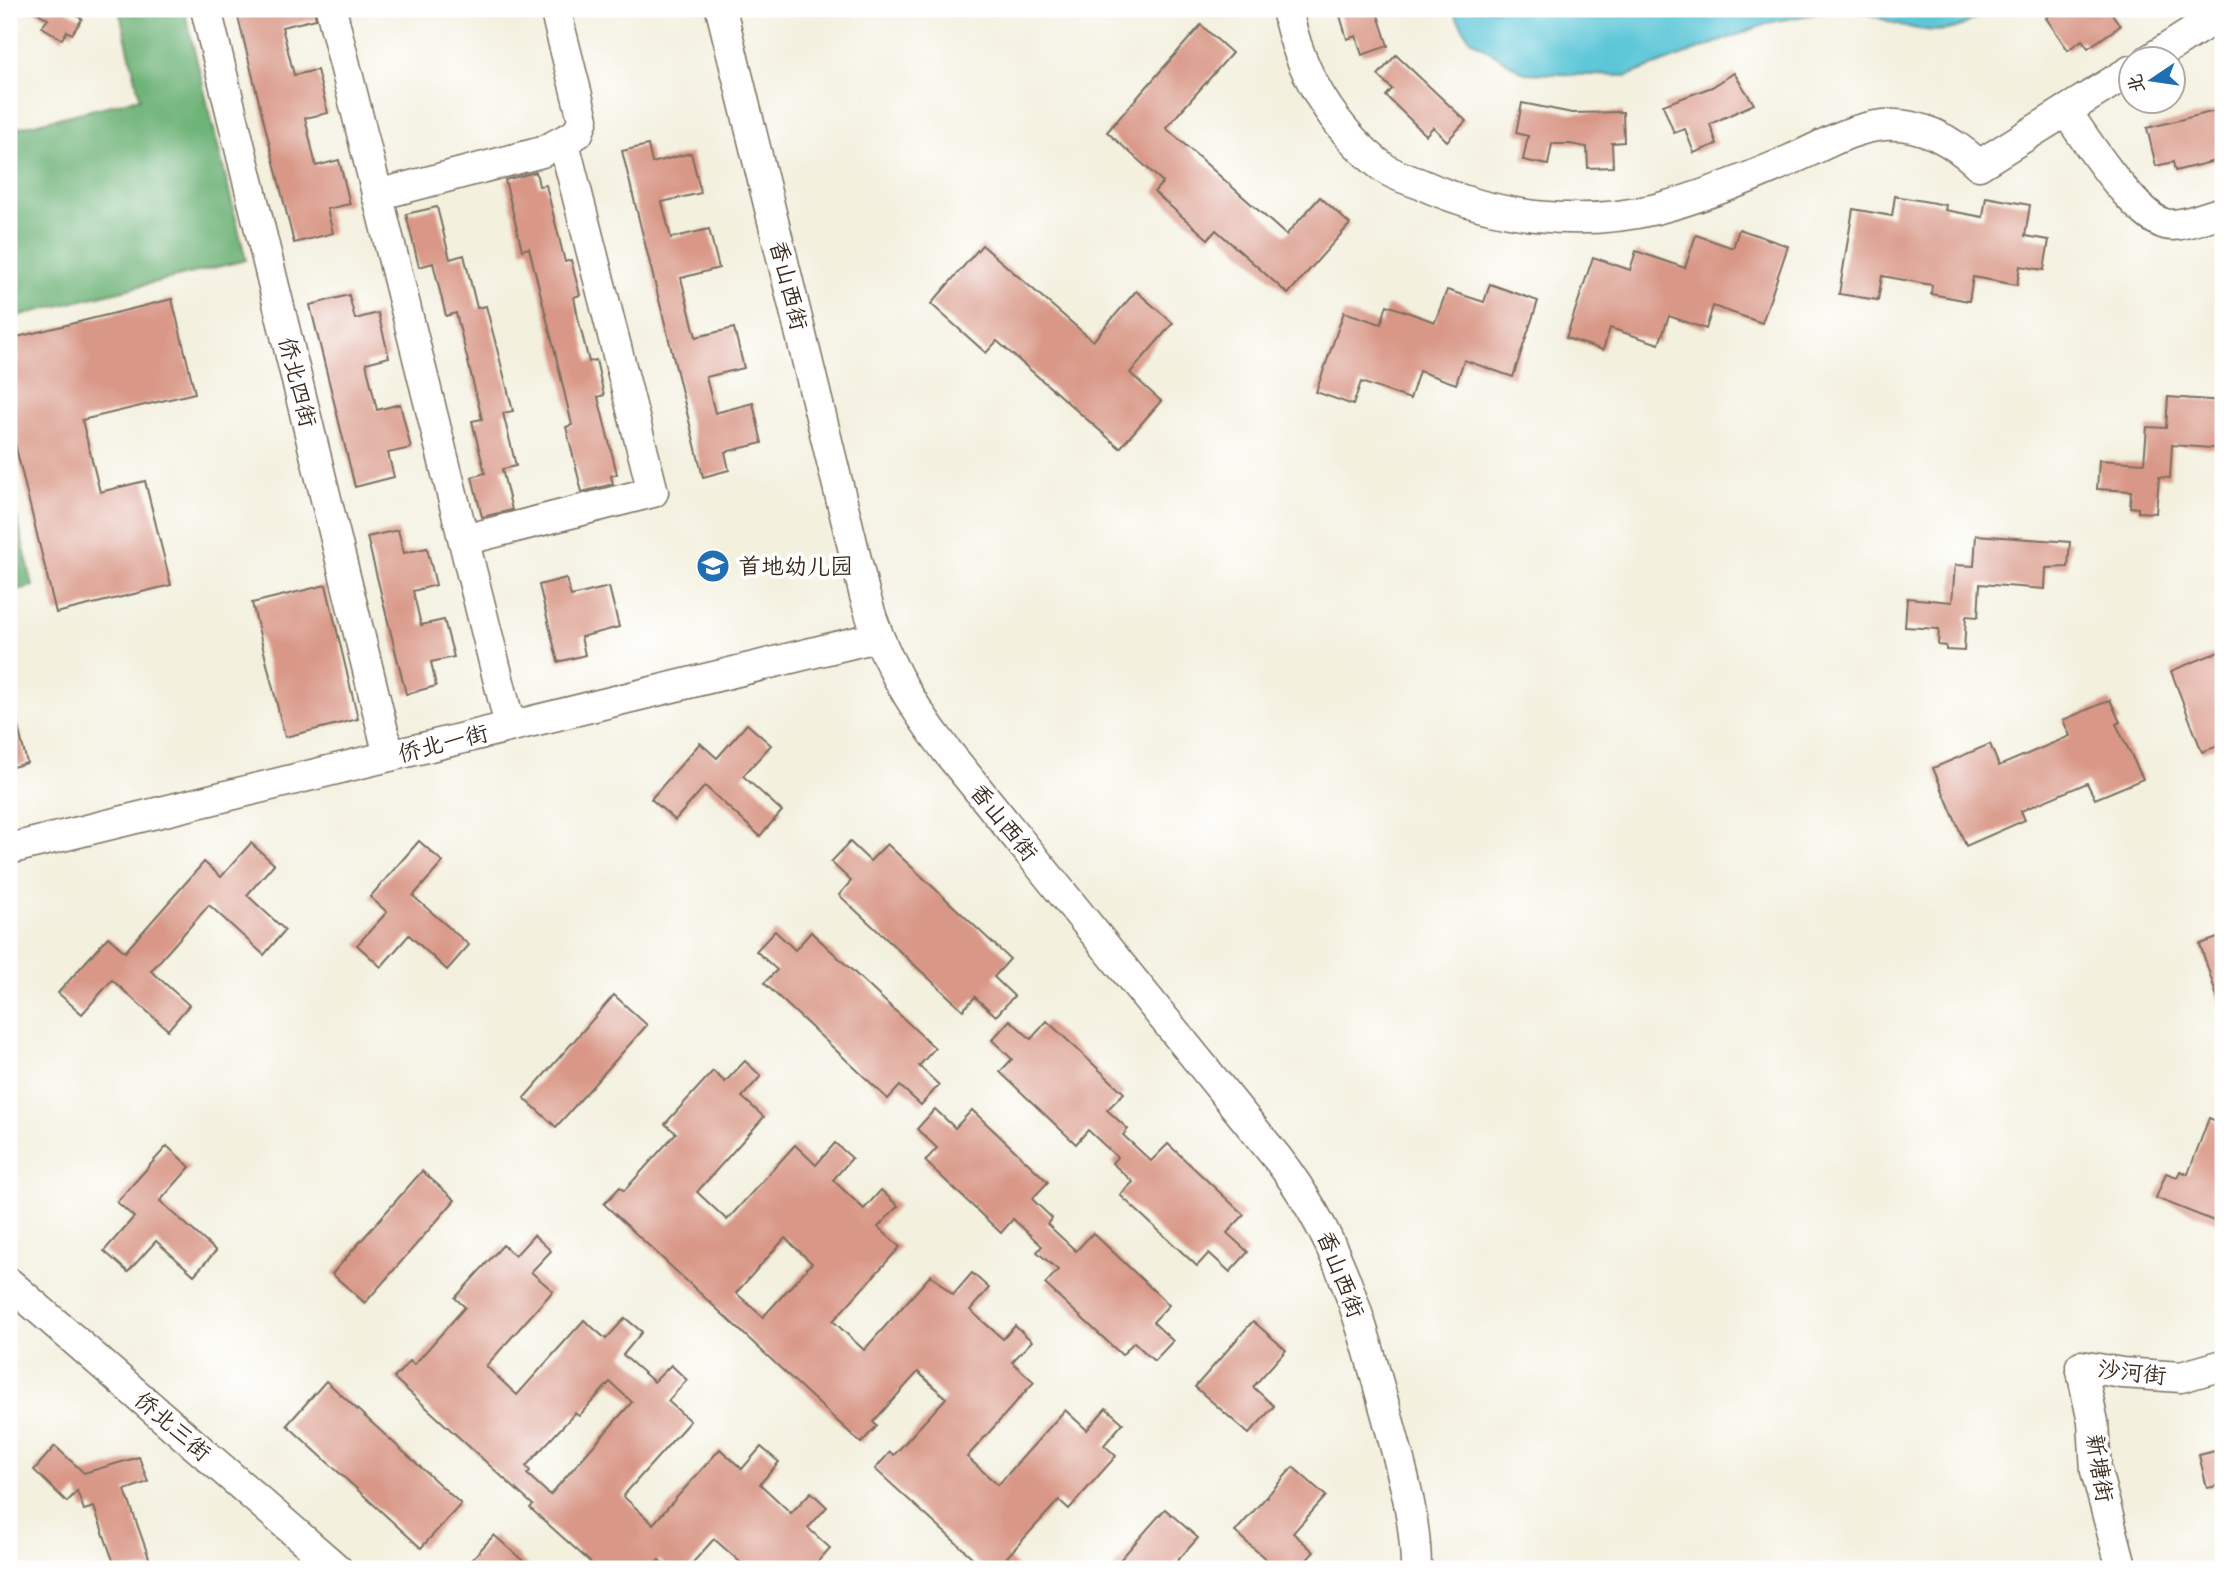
<svg xmlns="http://www.w3.org/2000/svg" width="2232" height="1578" font-family="Sriracha,'LXGW WenKai TC',sans-serif">
	<rect width="100%" height="100%" fill="#fff"/>
	<filter id="ink" filterUnits="userSpaceOnUse"><feTurbulence type="fractalNoise" baseFrequency=".0143" numOctaves="2"/><feDisplacementMap in="SourceGraphic" scale="14" xChannelSelector="R" yChannelSelector="G"/><feConvolveMatrix kernelMatrix="1 2 1 2 8 2 1 2 1" color-interpolation-filters="sRGB"/></filter>
	<filter id="wash" filterUnits="userSpaceOnUse"><feTurbulence type="fractalNoise" baseFrequency=".00686" numOctaves="4" result="noise"/><feDisplacementMap in="SourceGraphic" scale="28" xChannelSelector="R" yChannelSelector="G"/><feGaussianBlur stdDeviation="1.57" result="paint"/><feColorMatrix in="noise" values="0 0 0 0 0 0 0 0 0 0 0 0 0 0 0 0 0 1.4 0 .05"/><feComposite in="paint" operator="in"/></filter>
	<g filter="url(#wash)">
		<rect width="100%" height="100%" fill="#f3f0de"/>
		<g fill="#6eb378" stroke="#546e4b" stroke-width="2">
			<polygon points="119,9 184,9 246,260 9,318 9,130 140,98"/>
			<polygon points="9,486 33,586 9,592"/>
		</g>
		<g fill="#5cc6d7" stroke="#4c787a" stroke-width="2">
			<polygon points="1451,9 1839,9 1772,22 1627,76 1525,73 1470,39"/>
			<path d="M1854,9H1984C1949,50 1896,23 1854,9Z"/>
		</g>
		<g id="blocks">
			<g fill="#d99887" fill-rule="evenodd">
				<polygon points="31,9 65,9 82,19 72,34 67,31 62,39 42,27 48,19"/>
				<polygon points="236,9 314,9 316,19 282,27 294,75 317,70 328,113 305,118 316,166 339,160 350,204 327,209 333,233 294,243"/>
				<polygon points="1338,9 1376,9 1388,46 1362,55 1356,36 1347,39"/>
				<polygon points="2059,9 2109,9 2120,26 2088,48 2082,40 2068,50 2046,18"/>
				<polygon points="1201,25 1232,53 1166,128 1286,235 1320,197 1350,224 1288,294 1216,230 1208,239 1154,192 1163,182 1107,132"/>
				<polygon points="1396,55 1466,121 1447,141 1433,127 1426,135 1386,96 1392,89 1378,75"/>
				<polygon points="1734,73 1754,104 1710,124 1717,144 1694,153 1685,129 1674,133 1663,105 1712,87"/>
				<polygon points="1522,103 1572,113 1623,112 1624,142 1612,143 1613,167 1588,168 1587,147 1570,144 1552,144 1548,165 1523,160 1528,136 1516,133"/>
				<polygon points="2223,109 2223,159 2175,171 2173,162 2156,166 2147,128"/>
				<polygon points="648,145 652,163 691,153 701,193 662,202 671,238 709,229 719,268 681,278 689,310 696,337 734,328 744,368 706,377 715,413 753,403 762,443 725,452 729,470 703,477 622,151"/>
				<polygon points="536,172 539,186 546,185 565,262 571,260 580,295 574,297 578,318 589,362 596,360 604,395 598,397 617,474 611,476 613,484 582,492 566,427 572,425 554,348 529,248 522,250 505,180"/>
				<polygon points="1895,196 1946,205 1945,210 1983,217 1986,197 2030,205 2025,236 2049,240 2044,270 2020,266 2017,285 1973,277 1969,301 1931,294 1932,285 1882,276 1878,300 1839,294 1853,209 1892,216"/>
				<polygon points="437,207 450,259 464,255 477,308 486,306 513,411 503,413 516,466 502,469 512,510 482,517 472,477 485,473 472,421 482,419 456,313 446,316 433,263 419,267 406,214"/>
				<polygon points="1739,229 1788,246 1762,323 1713,306 1706,329 1669,316 1659,344 1610,328 1603,350 1566,338 1593,257 1630,270 1636,251 1685,268 1696,235 1733,248"/>
				<polygon points="982,245 1093,341 1136,291 1173,323 1130,373 1161,401 1120,448 997,341 986,353 931,304"/>
				<polygon points="1490,284 1538,301 1513,377 1464,360 1456,384 1419,371 1410,399 1361,382 1353,405 1316,392 1344,312 1381,324 1387,305 1435,322 1447,290 1484,302"/>
				<polygon points="349,295 355,319 378,313 389,357 366,363 377,410 400,404 411,448 388,453 394,477 355,487 310,305"/>
				<polygon points="172,299 195,393 82,420 100,492 145,481 171,585 56,613 9,419 9,339"/>
				<polygon points="2168,397 2223,401 2223,449 2172,445 2170,478 2159,477 2156,513 2138,512 2138,508 2130,507 2131,491 2097,489 2099,460 2144,463 2147,427 2166,428"/>
				<polygon points="398,530 404,553 427,548 436,585 413,591 421,625 444,620 454,657 431,662 436,686 406,694 367,537"/>
				<polygon points="1976,535 2070,542 2068,567 2046,568 2045,589 1980,584 1978,617 1966,616 1964,651 1946,650 1946,646 1938,645 1939,629 1905,627 1907,598 1952,602 1955,565 1974,566"/>
				<polygon points="566,578 571,596 609,587 619,627 581,637 585,655 558,662 539,585"/>
				<polygon points="326,585 358,719 285,737 252,603"/>
				<polygon points="2223,650 2223,744 2202,752 2171,671"/>
				<polygon points="2110,700 2120,722 2116,724 2143,779 2095,799 2087,783 2021,811 2025,820 1966,846 1933,768 1990,744 1999,766 2070,736 2063,720"/>
				<polygon points="15,715 27,763 9,768 9,716"/>
				<polygon points="747,724 771,745 743,776 782,811 760,836 705,786 675,820 651,799 700,743 717,758"/>
				<polygon points="419,841 443,862 413,896 469,945 447,970 409,935 381,967 357,945 387,912 370,897"/>
				<polygon points="850,842 870,861 887,844 1010,959 994,977 1014,996 996,1016 975,997 963,1010 839,895 851,881 831,862"/>
				<polygon points="251,843 274,864 247,895 285,930 264,955 209,905 151,971 189,1005 168,1030 112,980 82,1014 58,993 108,937 125,952 204,862 221,877"/>
				<polygon points="775,931 795,950 811,932 935,1048 919,1066 939,1085 921,1105 900,1086 888,1099 764,983 777,970 756,951"/>
				<polygon points="2223,936 2223,1005 2220,1006 2200,944"/>
				<polygon points="614,995 647,1025 556,1127 524,1098"/>
				<polygon points="1010,1020 1031,1039 1047,1021 1124,1093 1107,1110 1128,1129 1123,1135 1151,1161 1168,1144 1244,1215 1227,1233 1248,1252 1230,1272 1209,1253 1197,1266 1120,1195 1133,1182 1112,1163 1117,1157 1088,1130 1076,1144 1000,1072 1012,1059 992,1040"/>
				<path d="M745,1061L761,1076L742,1097L764,1117L697,1192L727,1220L795,1145L816,1165L835,1143L852,1158L833,1180L864,1209L881,1190L898,1206L878,1227L900,1247L833,1321L864,1350L931,1275L953,1295L972,1273L989,1288L970,1310L1003,1339L1015,1326L1032,1341L1012,1362L1034,1382L967,1457L998,1485L1065,1410L1087,1430L1106,1408L1123,1423L1104,1445L1116,1456L1069,1509L1059,1500L1007,1557L1020,1569H985L875,1469L890,1452L894,1455L946,1398L918,1372L873,1422L877,1426L861,1443L604,1204L620,1187L624,1191L676,1133L665,1124L713,1071L725,1082ZM785,1238L812,1263L763,1317L736,1293Z"/>
				<polygon points="935,1109 955,1128 972,1110 1048,1182 1032,1199 1052,1218 1047,1224 1076,1251 1093,1233 1169,1305 1153,1322 1173,1341 1154,1361 1134,1342 1122,1355 1045,1284 1058,1270 1037,1252 1042,1246 1013,1219 1001,1233 925,1161 937,1148 917,1129"/>
				<polygon points="2209,1118 2223,1124 2223,1214 2219,1223 2156,1198 2166,1173 2177,1177 2180,1171 2188,1174"/>
				<polygon points="167,1146 190,1167 160,1201 216,1251 194,1275 156,1241 128,1272 104,1251 134,1217 117,1202"/>
				<polygon points="422,1171 455,1200 365,1303 332,1274"/>
				<path d="M534,1235L551,1251L531,1272L553,1291L486,1366L517,1395L584,1320L606,1339L625,1318L642,1332L623,1355L654,1382L671,1365L687,1380L668,1401L690,1421L623,1496L653,1524L720,1449L742,1469L761,1447L779,1462L760,1484L791,1513L811,1492L827,1507L808,1528L830,1548L811,1569H748L714,1539L687,1569H669L659,1560L650,1569H598L530,1508L533,1505L394,1378L410,1361L414,1365L465,1307L455,1298L503,1245L515,1256ZM610,1382L632,1402L550,1495L527,1474L530,1471L526,1466L575,1413L579,1416Z"/>
				<polygon points="1253,1321 1286,1350 1253,1387 1274,1406 1249,1434 1195,1387"/>
				<polygon points="326,1381 461,1504 421,1548 287,1425"/>
				<polygon points="55,1446 84,1473 139,1457 148,1482 125,1490 153,1569 116,1569 94,1507 84,1510 77,1491 67,1502 34,1470"/>
				<polygon points="2223,1449 2223,1485 2207,1488 2199,1455"/>
				<polygon points="1293,1467 1326,1496 1293,1533 1314,1552 1298,1569 1277,1569 1235,1532"/>
				<polygon points="1165,1509 1198,1538 1170,1569 1112,1569"/>
				<polygon points="494,1535 532,1569 463,1569"/>
			</g>
		</g>
	</g>
	<g filter="url(#ink)">
		<use href="#blocks" fill-opacity="0" stroke="#7b6f61" stroke-width="2"/>
		<g fill="none" stroke-linecap="round" stroke-linejoin="round">
			<defs>
				<g id="minor">
					<polyline points="206,9 389,756"/>
					<polyline points="331,9 510,726"/>
					<path d="M721,9L865,596C881,655 909,702 946,750L1278,1159C1340,1240 1359,1316 1386,1412C1400,1464 1416,1515 1416,1569"/>
					<path d="M1287,9C1299,72 1333,129 1384,168C1395,176 1410,180 1423,185C1495,217 1578,228 1656,209C1702,197 1747,179 1790,160C1821,147 1850,128 1884,125C1921,122 1953,141 1979,165L2130,71"/>
					<polyline points="2149,60 2223,13"/>
					<path d="M2066,111C2083,136 2140,225 2171,225C2187,225 2207,216 2223,212"/>
					<polyline points="377,195 542,152 578,133 583,119 555,9"/>
					<polyline points="464,540 653,492 564,143"/>
					<polyline points="9,849 877,637"/>
					<polyline points="9,1283 337,1569"/>
					<polyline points="2122,1569 2096,1471 2093,1422 2081,1366 2122,1373 2181,1377 2223,1365"/>
				</g>
			</defs>
			<use href="#minor" stroke="#7b6f61" stroke-width="33"/>
			<use href="#minor" stroke="#fff" stroke-width="30"/>
		</g>
	</g>
	<defs>
		<symbol id="school-disc" viewBox="-11 -11 22 22"><circle r="9.5" fill="#1f6fb2" stroke="#fff"/><path d="M0-5L7-2L0 1L-7-2ZM-4 1L0 2.5L4 1V4Q0 6-4 4Z" fill="#fff"/></symbol>
	</defs>
	<g fill-rule="evenodd">
		<use href="#school-disc" x="694" y="547" width="38" height="38"/>
	</g>
	<g text-anchor="middle" stroke-width="7" stroke-linejoin="round" paint-order="stroke">
		<g font-size="23" fill="#3b2a1e" stroke="#fff">
			<text transform="translate(789 285) rotate(76)" y="8">香山西街</text>
			<text transform="translate(298 382) rotate(76)" y="8">侨北四街</text>
			<text transform="translate(443 743) rotate(-14)" y="8">侨北一街</text>
			<text transform="translate(1004 822) rotate(51)" y="8">香山西街</text>
			<text transform="translate(1341 1274) rotate(69)" y="8">香山西街</text>
			<text transform="translate(2132 1372) rotate(6)" y="8">沙河街</text>
			<text transform="translate(173 1426) rotate(41)" y="8">侨北三街</text>
			<text transform="translate(2100 1468) rotate(81)" y="8">新塘街</text>
		</g>
		<g font-size="23" fill="#3b2a1e" stroke="#fff" text-anchor="start">
			<text x="738" y="574">首地幼儿园</text>
		</g>
	</g>
	<rect width="2232" height="1578" fill="none" stroke="#fff" stroke-width="35"/>
	<g transform="translate(2152 80) rotate(257)"><circle r="33" fill="#ffffff" stroke="#b1aaa5" stroke-width="2"/>
	<path d="M0-5L12 26L0 18L-12 26Z" fill="#1f6fb2"/>
	<text y="-10" font-size="19" font-weight="bold" text-anchor="middle" fill="#3b2a1e">北</text>
	</g>
</svg>
